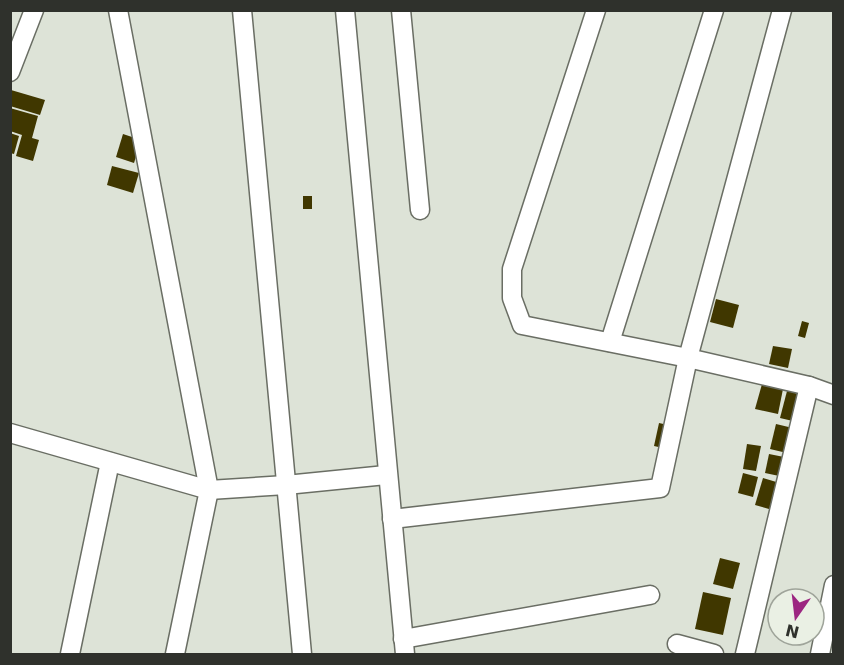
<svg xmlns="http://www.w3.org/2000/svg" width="844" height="665" font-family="'DejaVu Sans',sans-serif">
	<rect width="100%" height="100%" fill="#dde3d7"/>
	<g fill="#403700">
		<polygon points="11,90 45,100 40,115 10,106"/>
		<polygon points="10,108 38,116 32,138 39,140 33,161 16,156 22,135 10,131"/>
		<polygon points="10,133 19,136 14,154 10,153"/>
		<polygon points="123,134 141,140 134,163 116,157"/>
		<polygon points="112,166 139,173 133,193 107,185"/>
		<rect x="303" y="196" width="9" height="13"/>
		<polygon points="716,299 739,305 733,328 710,322"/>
		<polygon points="802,321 809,323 805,338 798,336"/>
		<polygon points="773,346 792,349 788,368 769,364"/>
		<polygon points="762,384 783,389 778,414 755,409"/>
		<polygon points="787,391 803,395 797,422 780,418"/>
		<polygon points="659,423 668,425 663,448 654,446"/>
		<polygon points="776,424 797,429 791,454 770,449"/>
		<polygon points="747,444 761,446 756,471 743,469"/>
		<polygon points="769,454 789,458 784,477 765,473"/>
		<polygon points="743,473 758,477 753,497 738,493"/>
		<polygon points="763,478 783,484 776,511 755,505"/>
		<polygon points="720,558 740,563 733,589 713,584"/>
		<polygon points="703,592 731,598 723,635 695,629"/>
	</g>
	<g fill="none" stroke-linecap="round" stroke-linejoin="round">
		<defs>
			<g id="minor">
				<polyline points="118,10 209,490 175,654"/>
				<polyline points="242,10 302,654"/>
				<polyline points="345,10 405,654"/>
				<polyline points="401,10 420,210"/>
				<polyline points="596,10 512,269 512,298 522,325 688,358 809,386 834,395"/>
				<polyline points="10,72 34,10"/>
				<polyline points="610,342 714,10"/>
				<polyline points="10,433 209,490 286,485 386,475"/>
				<polyline points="392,519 660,488 688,358 782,10"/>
				<polyline points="403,639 650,595"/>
				<polyline points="677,644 714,654"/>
				<polyline points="70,654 110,462"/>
				<polyline points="745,654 809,386"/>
				<polyline points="820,654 834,585"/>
			</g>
		</defs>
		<use href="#minor" stroke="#6a6e64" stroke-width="21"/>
		<use href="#minor" stroke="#fff" stroke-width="18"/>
	</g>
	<rect width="844" height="665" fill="none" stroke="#2f312c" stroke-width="24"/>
	<g transform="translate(796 617) rotate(194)"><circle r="28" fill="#eaf0e4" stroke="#9fa49a" stroke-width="1.5"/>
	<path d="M0-4.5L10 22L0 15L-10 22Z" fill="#9c2681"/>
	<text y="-9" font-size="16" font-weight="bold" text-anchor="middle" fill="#2f312c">N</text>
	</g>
</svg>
